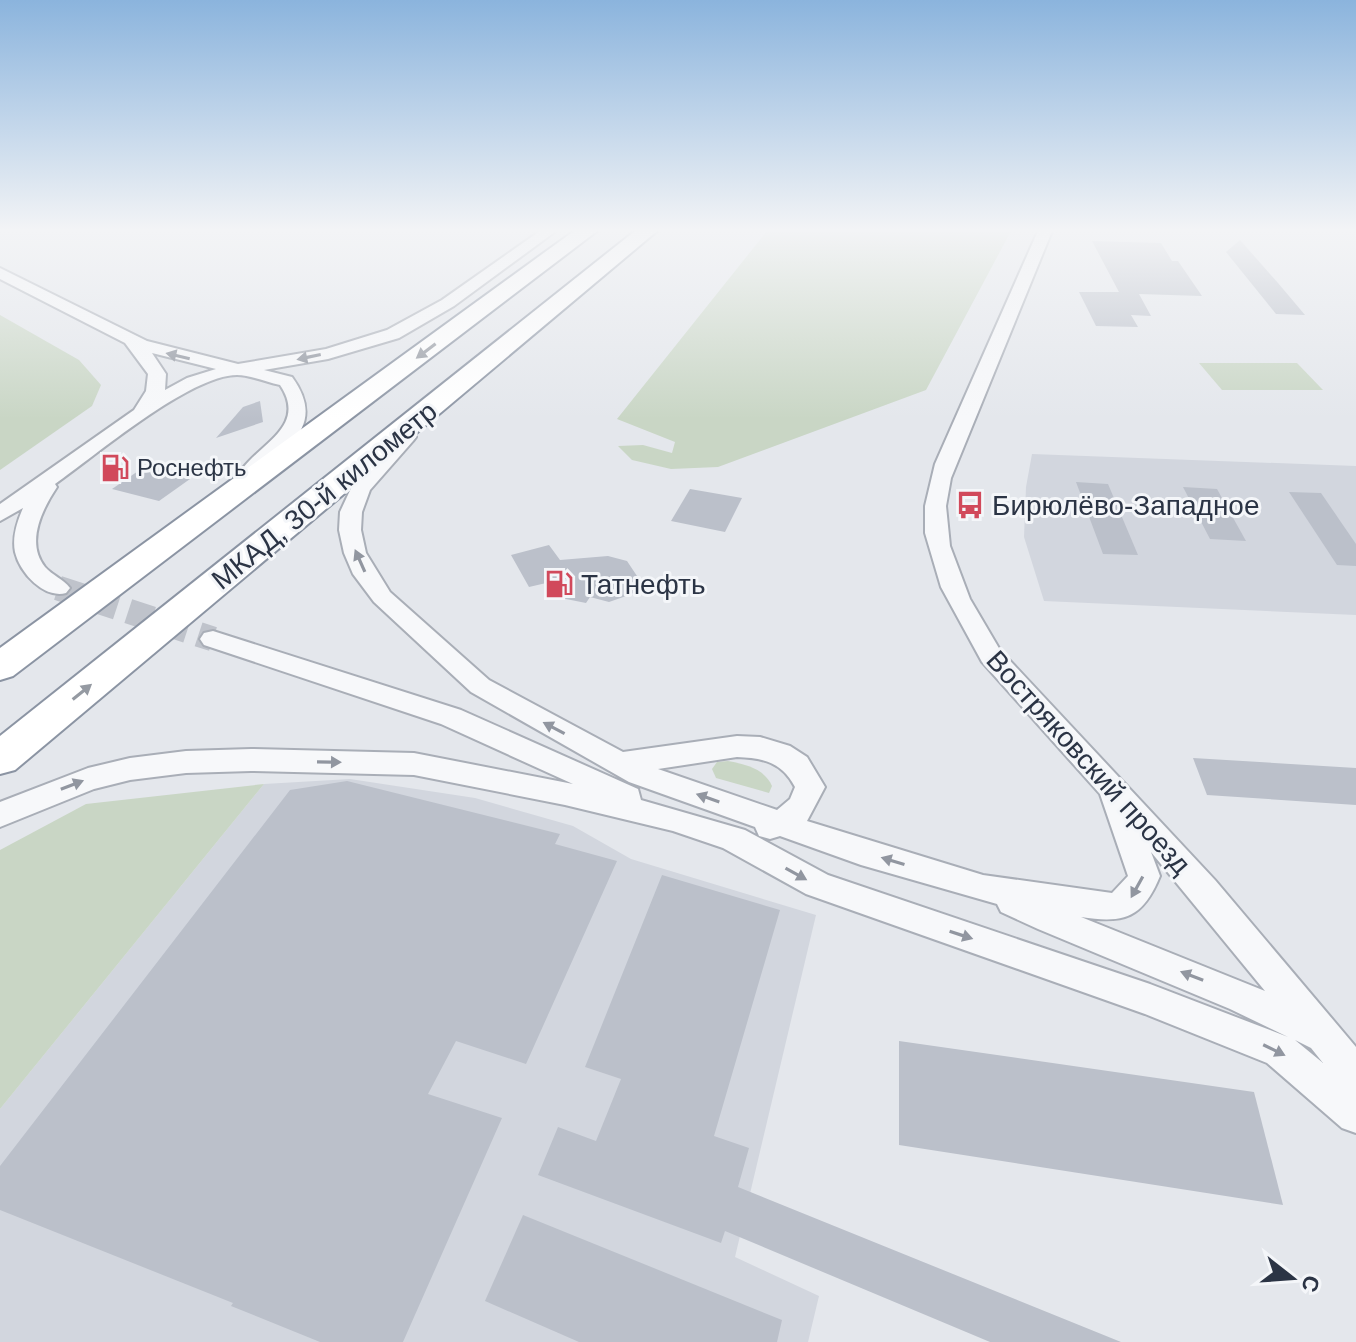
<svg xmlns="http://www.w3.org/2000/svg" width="1356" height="1342" font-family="Arial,sans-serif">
	<rect width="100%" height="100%" fill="#e4e7ec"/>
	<g fill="#d2d6de">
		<polygon points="1032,454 1356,466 1356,615 1044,601 1024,537 1026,487"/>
		<polygon points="350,779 475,798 573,826 631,859 816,915 735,1257 819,1296 808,1342 0,1342 0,1109 264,784"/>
	</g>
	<g fill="#c9d6c5">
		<polygon points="767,231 1011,231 926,390 718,467 671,469 632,460 618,446 643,445 672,453 675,442 617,419"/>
		<polygon points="0,315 79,360 101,385 92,406 0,470"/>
		<polygon points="1199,363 1297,363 1323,390 1222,390"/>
		<path d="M728,761C745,764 765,769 772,786L769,793L716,778L712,769L717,762Z"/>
		<polygon points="264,784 0,1109 0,850 86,804"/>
	</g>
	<g fill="#bbc0ca">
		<polygon points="1240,240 1278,283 1305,315 1276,314 1226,252"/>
		<polygon points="1092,241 1161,243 1172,261 1178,261 1202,296 1139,294 1151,316 1131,315 1138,327 1096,326 1079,292 1119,292"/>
		<polygon points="260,401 263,422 216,438 243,407"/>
		<polygon points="144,467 190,479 159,501 112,489"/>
		<polygon points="1076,482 1108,484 1138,555 1103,554"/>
		<polygon points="1183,487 1217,489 1246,541 1210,539"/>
		<polygon points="690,489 742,498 725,532 671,521"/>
		<polygon points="1289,492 1321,493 1356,544 1356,566 1337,565"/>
		<polygon points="549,545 560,560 608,556 627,561 641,582 632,594 609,602 590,597 586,603 561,598 572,577 529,587 511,555"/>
		<polygon points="1193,758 1356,768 1356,805 1207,795"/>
		<polygon points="347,781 560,834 555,844 617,861 526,1064 456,1041 428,1094 502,1118 403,1342 320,1342 231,1306 233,1303 0,1210 0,1166 290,790"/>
		<polygon points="662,875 780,910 714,1136 749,1148 738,1187 1121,1342 990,1342 725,1231 721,1243 538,1175 558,1127 596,1141 621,1079 585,1067"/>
		<polygon points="899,1041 1254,1092 1283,1205 899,1145"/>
		<polygon points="523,1215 782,1320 777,1342 579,1342 485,1301"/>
	</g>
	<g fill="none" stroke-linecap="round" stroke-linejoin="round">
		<polyline stroke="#bfc3cb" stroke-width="25" stroke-dasharray="25 12" stroke-linecap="butt" points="58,588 213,639"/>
		<defs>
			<g id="minor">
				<path d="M540,231H556L454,306L399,338L328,359L264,370L292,377C324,421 294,443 260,472L253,474L243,468C263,442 307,425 280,385C266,382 250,375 237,375C190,375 95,456 55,484L57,487C43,508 25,542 45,567C52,575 63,579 70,588L66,593C44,599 20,573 15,552C12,537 17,522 23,508L0,521V504L134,410L146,391L148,374L125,343L0,279V268L147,341L238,364L326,349L387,330L442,300ZM152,353L216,369L187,378L165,390L166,374Z"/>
				<path d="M1038,231H1052L951,478L946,506L950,546L970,599L1000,650L1215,880L1356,1047V1133L1342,1128L1267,1063L1145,1014L806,894L723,848L673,831L565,805L414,775L251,771L186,773L130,780L94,789L0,827V802L88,768L130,758L186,751L251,749L414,753L573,784L441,724L204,645L200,639L204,633L213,631L461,710L638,789L641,800L745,830L828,875L1150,984L1288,1037L1230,1009L1038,929L1001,912L997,904L861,865L780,836L770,839L759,836L755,827L629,782L471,692L374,602L353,574L344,553L339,530L340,512L353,484L399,433H413L416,437L413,441L370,490L362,512L361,530L366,553L390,592L489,680L623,752L737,736L760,737L790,746L807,757L825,787L807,821L983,875L1112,893L1128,876L1100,794L982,662L941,587L925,533V506L935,464ZM737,757C763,758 782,762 795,787L790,799L777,810L658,769ZM1151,852L1265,991L1081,917C1124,924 1143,918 1160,876ZM1295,1040L1311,1048L1323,1063Z"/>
			</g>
			<g id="highway">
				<polygon points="574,231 597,231 13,676 0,680 0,648"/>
				<polygon points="635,231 657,231 15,770 0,774 0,736"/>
			</g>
		</defs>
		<use href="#minor" stroke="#a9aeb7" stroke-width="4"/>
		<use href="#highway" stroke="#8b94a3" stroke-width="4"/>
		<use href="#minor" fill="#f7f8fa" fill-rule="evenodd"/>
		<use href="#highway" fill="#fff" fill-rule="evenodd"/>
	</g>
	<defs><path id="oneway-solid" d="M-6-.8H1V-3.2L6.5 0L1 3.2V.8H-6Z" transform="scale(2)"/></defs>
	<g fill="#959aa2">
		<use href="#oneway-solid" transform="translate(426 351) rotate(143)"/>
		<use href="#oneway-solid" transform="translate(82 692) rotate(-39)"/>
	</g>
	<g fill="#9196a0">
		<use href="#oneway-solid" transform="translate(178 356) rotate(-167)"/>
		<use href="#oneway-solid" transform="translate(309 357) rotate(168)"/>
		<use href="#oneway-solid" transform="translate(360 561) rotate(-114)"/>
		<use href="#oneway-solid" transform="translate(554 728) rotate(-152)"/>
		<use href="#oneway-solid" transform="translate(329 762) rotate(1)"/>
		<use href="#oneway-solid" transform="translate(72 785) rotate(-21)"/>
		<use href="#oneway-solid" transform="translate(708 798) rotate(-161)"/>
		<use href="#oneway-solid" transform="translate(893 861) rotate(-163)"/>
		<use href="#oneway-solid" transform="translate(796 874) rotate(29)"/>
		<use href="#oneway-solid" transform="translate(1137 887) rotate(119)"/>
		<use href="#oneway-solid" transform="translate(961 935) rotate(18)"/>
		<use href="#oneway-solid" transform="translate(1192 976) rotate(-159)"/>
		<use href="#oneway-solid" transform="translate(1274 1050) rotate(26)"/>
	</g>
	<linearGradient id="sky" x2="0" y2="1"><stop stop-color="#8bb4dd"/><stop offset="0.55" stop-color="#f3f4f6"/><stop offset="1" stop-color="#f3f4f6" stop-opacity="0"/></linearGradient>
	<rect width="1356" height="419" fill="url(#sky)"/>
	<defs>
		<symbol id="fuel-bare" viewBox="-9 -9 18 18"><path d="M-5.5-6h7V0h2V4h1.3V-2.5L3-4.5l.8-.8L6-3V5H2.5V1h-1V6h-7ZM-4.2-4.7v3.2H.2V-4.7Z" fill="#d1495b" stroke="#f4f6f9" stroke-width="2.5" paint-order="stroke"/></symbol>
		<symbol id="bus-bare" viewBox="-9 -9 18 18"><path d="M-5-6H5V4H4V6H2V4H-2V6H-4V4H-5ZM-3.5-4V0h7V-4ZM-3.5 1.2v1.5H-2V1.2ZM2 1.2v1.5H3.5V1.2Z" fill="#d1495b" stroke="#f4f6f9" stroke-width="2.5" paint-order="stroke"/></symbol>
	</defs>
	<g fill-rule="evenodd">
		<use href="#fuel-bare" x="95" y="448" width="40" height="40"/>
		<use href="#bus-bare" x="950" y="485" width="40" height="40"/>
		<use href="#fuel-bare" x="539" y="564" width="40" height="40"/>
	</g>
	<g text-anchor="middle" stroke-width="6" stroke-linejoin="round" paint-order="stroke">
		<g font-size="24" fill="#2b3445" stroke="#f4f6f9" text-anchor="start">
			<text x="137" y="476">Роснефть</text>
		</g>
		<g font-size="28" fill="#2b3445" stroke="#f4f6f9">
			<text transform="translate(324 495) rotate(-39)" y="10">МКАД, 30-й километр</text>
			<text transform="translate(1089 762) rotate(48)" y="10">Востряковский проезд</text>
		</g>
		<g font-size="28" fill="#2b3445" stroke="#f4f6f9" text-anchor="start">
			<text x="992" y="515">Бирюлёво-Западное</text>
			<text x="581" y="594">Татнефть</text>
		</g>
	</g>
	<g transform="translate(1292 1278) rotate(107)" stroke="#f4f6f9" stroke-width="6" paint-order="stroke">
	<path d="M0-6L14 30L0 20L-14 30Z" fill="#2b3445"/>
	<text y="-12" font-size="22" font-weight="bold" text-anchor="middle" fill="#2b3445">С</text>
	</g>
</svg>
